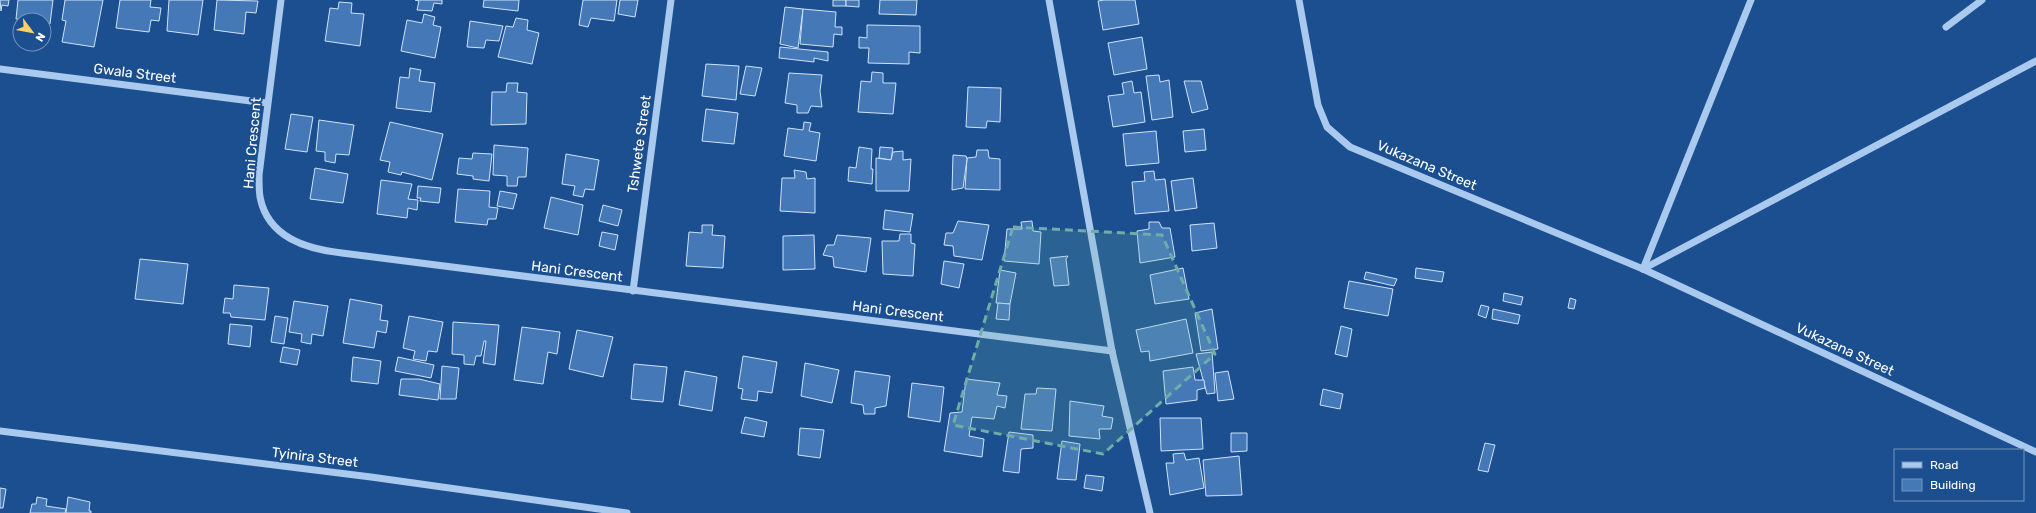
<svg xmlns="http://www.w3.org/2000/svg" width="2036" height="513" font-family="Rubik,sans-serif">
	<rect width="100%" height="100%" fill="#1b4f8f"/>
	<g fill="#4478b7" stroke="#cfe3fa">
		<polygon points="0,0 9,0 8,6 2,5 1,11"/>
		<polygon points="18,0 53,0 50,24 44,23 44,20 16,19"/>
		<polygon points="65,0 103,0 94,47 62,42 66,21 62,20"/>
		<polygon points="120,0 151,0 150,7 161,8 159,21 151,20 149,32 116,28"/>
		<polygon points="169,0 203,0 198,35 167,31"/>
		<polygon points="217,0 258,1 256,13 246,12 244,34 214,30"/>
		<polygon points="415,0 442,0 442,4 434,3 432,11 417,10 419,1"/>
		<polygon points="484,0 519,0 518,11 483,7"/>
		<polygon points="583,0 617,0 614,21 591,18 588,27 579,25"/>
		<polygon points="620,0 638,0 635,17 618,14"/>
		<rect x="833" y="0" width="13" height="6"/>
		<polygon points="846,0 859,0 859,7 846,6"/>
		<polygon points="880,0 917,0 916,15 879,14"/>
		<polygon points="1104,0 1135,0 1139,24 1103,30 1098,1"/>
		<polygon points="339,2 352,3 351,13 364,14 360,46 325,41 330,8 338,9"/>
		<polygon points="785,7 803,9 798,48 780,44"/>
		<polygon points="803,9 836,12 835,27 842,27 842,35 834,34 833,47 800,44"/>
		<polygon points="424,14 435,17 433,25 441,27 435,58 401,51 407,20 422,23"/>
		<polygon points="516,18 528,20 527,30 539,33 532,64 498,57 506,26 513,27"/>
		<polygon points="470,21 503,26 499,41 486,40 484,48 467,47"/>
		<polygon points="867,25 920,26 920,53 909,52 909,64 868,63 869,48 859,48 859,37 867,38"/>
		<polygon points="1142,37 1147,69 1114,75 1108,43"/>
		<polygon points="780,47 828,52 828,61 814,58 814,62 779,58"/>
		<polygon points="706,64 739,66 736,100 702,96"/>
		<polygon points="746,66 762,68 755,96 740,94"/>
		<polygon points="410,68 421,70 419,81 435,83 431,112 396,108 400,77 409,78"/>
		<polygon points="872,72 883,73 883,83 896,83 893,114 858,112 861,81 871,82"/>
		<polygon points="789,73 822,75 820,91 822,107 811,106 808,113 797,113 797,105 785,103"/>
		<polygon points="1159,75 1160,82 1169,80 1173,117 1152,120 1146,76"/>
		<polygon points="1132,81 1134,93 1141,92 1145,122 1113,127 1108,96 1124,94 1122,83"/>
		<polygon points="1184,81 1201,81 1208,109 1192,113"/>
		<polygon points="507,83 518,83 517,92 527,93 526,124 491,125 492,92 506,92"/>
		<polygon points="968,87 1001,88 1000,122 987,121 986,128 966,127"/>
		<polygon points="706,109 738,113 734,144 702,141"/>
		<polygon points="291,114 313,117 307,152 285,149"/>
		<polygon points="319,120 354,125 349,155 336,154 335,163 325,161 325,152 316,151"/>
		<polygon points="390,122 443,134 432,180 402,172 401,175 388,172 390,162 380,160"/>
		<polygon points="804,122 811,123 809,131 820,133 816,161 784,156 788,128 803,130"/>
		<polygon points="1204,129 1206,150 1185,152 1183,131"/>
		<polygon points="1156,131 1159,163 1126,166 1123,134"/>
		<polygon points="494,145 528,148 526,177 518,177 517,186 507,186 507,176 493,175"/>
		<polygon points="859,147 872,149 871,169 873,169 872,184 848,181 849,167 856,168"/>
		<polygon points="880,147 893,148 891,160 879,158"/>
		<polygon points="977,150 988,150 989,158 1000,159 1000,190 965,189 967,158 976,157"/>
		<polygon points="903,151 903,160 911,159 909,191 876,191 876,158 891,160 893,152"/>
		<polygon points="473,153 492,154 489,181 473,179 473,176 457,174 459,158 472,159"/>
		<polygon points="566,154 599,160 594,190 585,189 583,197 573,195 575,186 562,184"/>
		<polygon points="953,155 966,156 967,159 963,188 952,190"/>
		<polygon points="315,168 348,174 343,203 310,199"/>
		<polygon points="794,170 806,172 807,179 815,178 815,213 780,211 782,178 795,178"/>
		<polygon points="1154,171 1155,180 1165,179 1169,211 1135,214 1132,182 1145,181 1144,172"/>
		<polygon points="1193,178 1197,208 1175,211 1171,181"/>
		<polygon points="381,180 412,184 408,199 418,200 417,210 408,208 407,218 377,214"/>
		<polygon points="418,186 441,188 439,203 420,201 421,198 417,198"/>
		<polygon points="458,189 490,191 489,207 498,208 496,219 488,219 487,225 455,222"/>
		<polygon points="500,191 517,194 513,209 497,206"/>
		<polygon points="551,197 583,205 578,235 544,228"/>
		<polygon points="603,205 622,210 618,226 599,221"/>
		<polygon points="885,210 913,214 910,232 883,229"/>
		<polygon points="958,221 989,225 982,260 954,256 953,246 944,245 946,233 953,233"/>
		<polygon points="1032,221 1033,231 1041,232 1039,264 1004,261 1007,229 1022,229 1021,222"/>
		<polygon points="1149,222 1159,222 1162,228 1170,228 1175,257 1140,263 1137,231 1149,229"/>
		<polygon points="1214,223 1217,248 1192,251 1190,225"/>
		<polygon points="702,225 713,225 712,235 725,236 723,268 686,266 689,232 702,233"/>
		<polygon points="602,232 618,235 615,250 599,246"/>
		<polygon points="900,234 911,234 911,243 915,244 913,276 883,274 882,241 899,241"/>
		<polygon points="814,235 815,269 783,270 783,236"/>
		<polygon points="837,235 871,238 866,272 834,267 833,257 823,255 827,245 834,245"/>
		<polygon points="1068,256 1066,259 1069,285 1054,286 1050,258"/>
		<polygon points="140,259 188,264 183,304 135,299"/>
		<polygon points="944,261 964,264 959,288 941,284"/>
		<polygon points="1183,268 1189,299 1155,304 1150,275"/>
		<polygon points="1416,268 1444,272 1442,282 1415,278"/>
		<polygon points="1000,270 1016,273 1010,304 996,303"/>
		<polygon points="1366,272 1397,279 1394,286 1364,279"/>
		<polygon points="1349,281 1393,289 1388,316 1344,308"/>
		<polygon points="234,285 269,288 265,320 231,317 230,313 223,313 225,298 233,299"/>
		<polygon points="1504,293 1523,297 1521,305 1503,301"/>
		<polygon points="1570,298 1576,300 1574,309 1568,308"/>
		<polygon points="350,299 382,305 380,320 388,321 386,333 377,331 374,348 343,343"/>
		<polygon points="294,301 328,306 323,336 312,334 311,344 301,342 302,334 289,332"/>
		<polygon points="998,303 1010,304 1009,320 996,319"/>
		<polygon points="1481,305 1489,307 1486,318 1478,315"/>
		<polygon points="1212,309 1218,349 1201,351 1195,313"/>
		<polygon points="1493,309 1520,315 1518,324 1492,319"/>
		<polygon points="275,316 288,318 284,344 271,342"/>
		<polygon points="409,316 443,322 437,352 428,351 426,361 413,359 415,351 403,348"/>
		<polygon points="1186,319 1193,353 1150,361 1149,351 1141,352 1136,330"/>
		<polygon points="453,322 499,325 495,365 483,363 486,341 484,341 481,356 476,356 474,365 464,364 464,355 452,354"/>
		<polygon points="230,324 252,326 250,347 228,344"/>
		<polygon points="1341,326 1352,329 1347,357 1335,354"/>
		<polygon points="522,327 560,332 557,354 548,352 543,384 514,380"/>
		<polygon points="577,330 613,337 603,377 569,369"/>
		<polygon points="283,347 300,350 297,365 280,362"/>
		<polygon points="1212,352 1215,393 1207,394 1196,354"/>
		<polygon points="743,356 777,362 772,393 758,391 757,401 741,399 743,389 738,388"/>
		<polygon points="353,357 381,361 378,384 351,381"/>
		<polygon points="398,357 434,365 431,378 395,371"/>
		<polygon points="805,363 839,370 832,403 801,396"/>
		<polygon points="634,364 667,367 663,402 631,399"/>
		<polygon points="442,366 459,368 456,399 440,399"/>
		<polygon points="1193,367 1195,380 1204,380 1205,388 1197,390 1197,400 1166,404 1163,371"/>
		<polygon points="685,371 717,377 712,411 679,405"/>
		<polygon points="855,371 890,376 886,406 875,408 875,414 864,414 863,405 851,403"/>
		<polygon points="1228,371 1234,399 1218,401 1215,373"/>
		<polygon points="401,379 419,379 440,384 438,400 399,395"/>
		<polygon points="966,379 1000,383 997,395 1007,396 1005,408 997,406 994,419 972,417 969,436 984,439 982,457 944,451 950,413 962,412"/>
		<polygon points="912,383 944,387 940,422 908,417"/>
		<polygon points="1037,388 1056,389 1052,431 1021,429 1025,394 1036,394"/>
		<polygon points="1323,389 1343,394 1340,409 1320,405"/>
		<polygon points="1070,401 1104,406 1102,416 1113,418 1111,429 1099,429 1100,439 1069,436"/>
		<polygon points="745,417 767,422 764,437 741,433"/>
		<polygon points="1160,418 1201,418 1203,449 1161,451"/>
		<polygon points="800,428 824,430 820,458 798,455"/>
		<polygon points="1009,432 1033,435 1033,448 1021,449 1019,473 1003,471"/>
		<polygon points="1231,433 1247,433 1247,451 1231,452"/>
		<polygon points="1062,441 1080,444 1076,480 1057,479"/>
		<polygon points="1485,443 1495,445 1488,472 1478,470"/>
		<polygon points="1184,453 1186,460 1199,458 1204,488 1170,495 1166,463 1174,463 1173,454"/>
		<polygon points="1239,456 1242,495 1206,496 1203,460"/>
		<polygon points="1086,475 1104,477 1102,491 1084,488"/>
		<polygon points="0,488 6,489 3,508 0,508"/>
		<polygon points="37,497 47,499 46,506 66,509 65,513 30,513 32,504 36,504"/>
		<polygon points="68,497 90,502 89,511 91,511 91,513 66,513"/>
	</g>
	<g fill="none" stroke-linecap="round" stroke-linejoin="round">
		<g stroke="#a9c9ee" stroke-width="7">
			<path d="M281,0L259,175C259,182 259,190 260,197C268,238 307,249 342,253L1112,351"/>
			<polyline points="1049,0 1112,351 1150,513"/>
			<polyline points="1299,0 1318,105 1327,127 1350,147 1643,269 2036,452"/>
			<polyline points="1946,27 1982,0"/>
			<polyline points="0,69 267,103"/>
			<polyline points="1643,269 2036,61"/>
			<polyline points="1643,269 1751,0"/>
			<polyline points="633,291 671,0"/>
			<polyline points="0,431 371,477 627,513"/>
		</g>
	</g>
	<path fill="#6fada8" fill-opacity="0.2" stroke="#6fada8" stroke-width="3" stroke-dasharray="8 5" stroke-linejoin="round" d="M1013,227L1162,235L1215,354L1103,454L953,425Z"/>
	<g text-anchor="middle" stroke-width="4" stroke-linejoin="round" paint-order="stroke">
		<g font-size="14" fill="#fff" stroke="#1b4f8f">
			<text transform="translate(135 73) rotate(7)" y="5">Gwala Street</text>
			<text transform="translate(252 143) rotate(-85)" y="5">Hani Crescent</text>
			<text transform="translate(639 144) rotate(-82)" y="5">Tshwete Street</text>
			<text transform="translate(1427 165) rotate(23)" y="5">Vukazana Street</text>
			<text transform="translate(577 271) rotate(7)" y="5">Hani Crescent</text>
			<text transform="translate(898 311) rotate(7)" y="5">Hani Crescent</text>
			<text transform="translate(1845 349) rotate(25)" y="5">Vukazana Street</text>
			<text transform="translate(315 457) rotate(7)" y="5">Tyinira Street</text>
		</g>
	</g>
	<rect x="1894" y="449" width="130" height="52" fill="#1b4f8f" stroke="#7695bc"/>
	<rect x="1902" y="462" width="20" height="6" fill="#a9c9ee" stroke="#7695bc"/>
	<text x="1930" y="469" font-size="12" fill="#ffffff">Road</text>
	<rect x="1902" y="479" width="20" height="12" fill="#4478b7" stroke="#7695bc"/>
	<text x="1930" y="489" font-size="12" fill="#ffffff">Building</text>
	<g transform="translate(32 32) rotate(122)"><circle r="19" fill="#1b4f8f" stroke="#7695bc"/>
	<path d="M0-3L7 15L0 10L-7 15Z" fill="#ffd166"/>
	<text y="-6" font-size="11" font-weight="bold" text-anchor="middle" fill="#ffffff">N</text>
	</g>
</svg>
